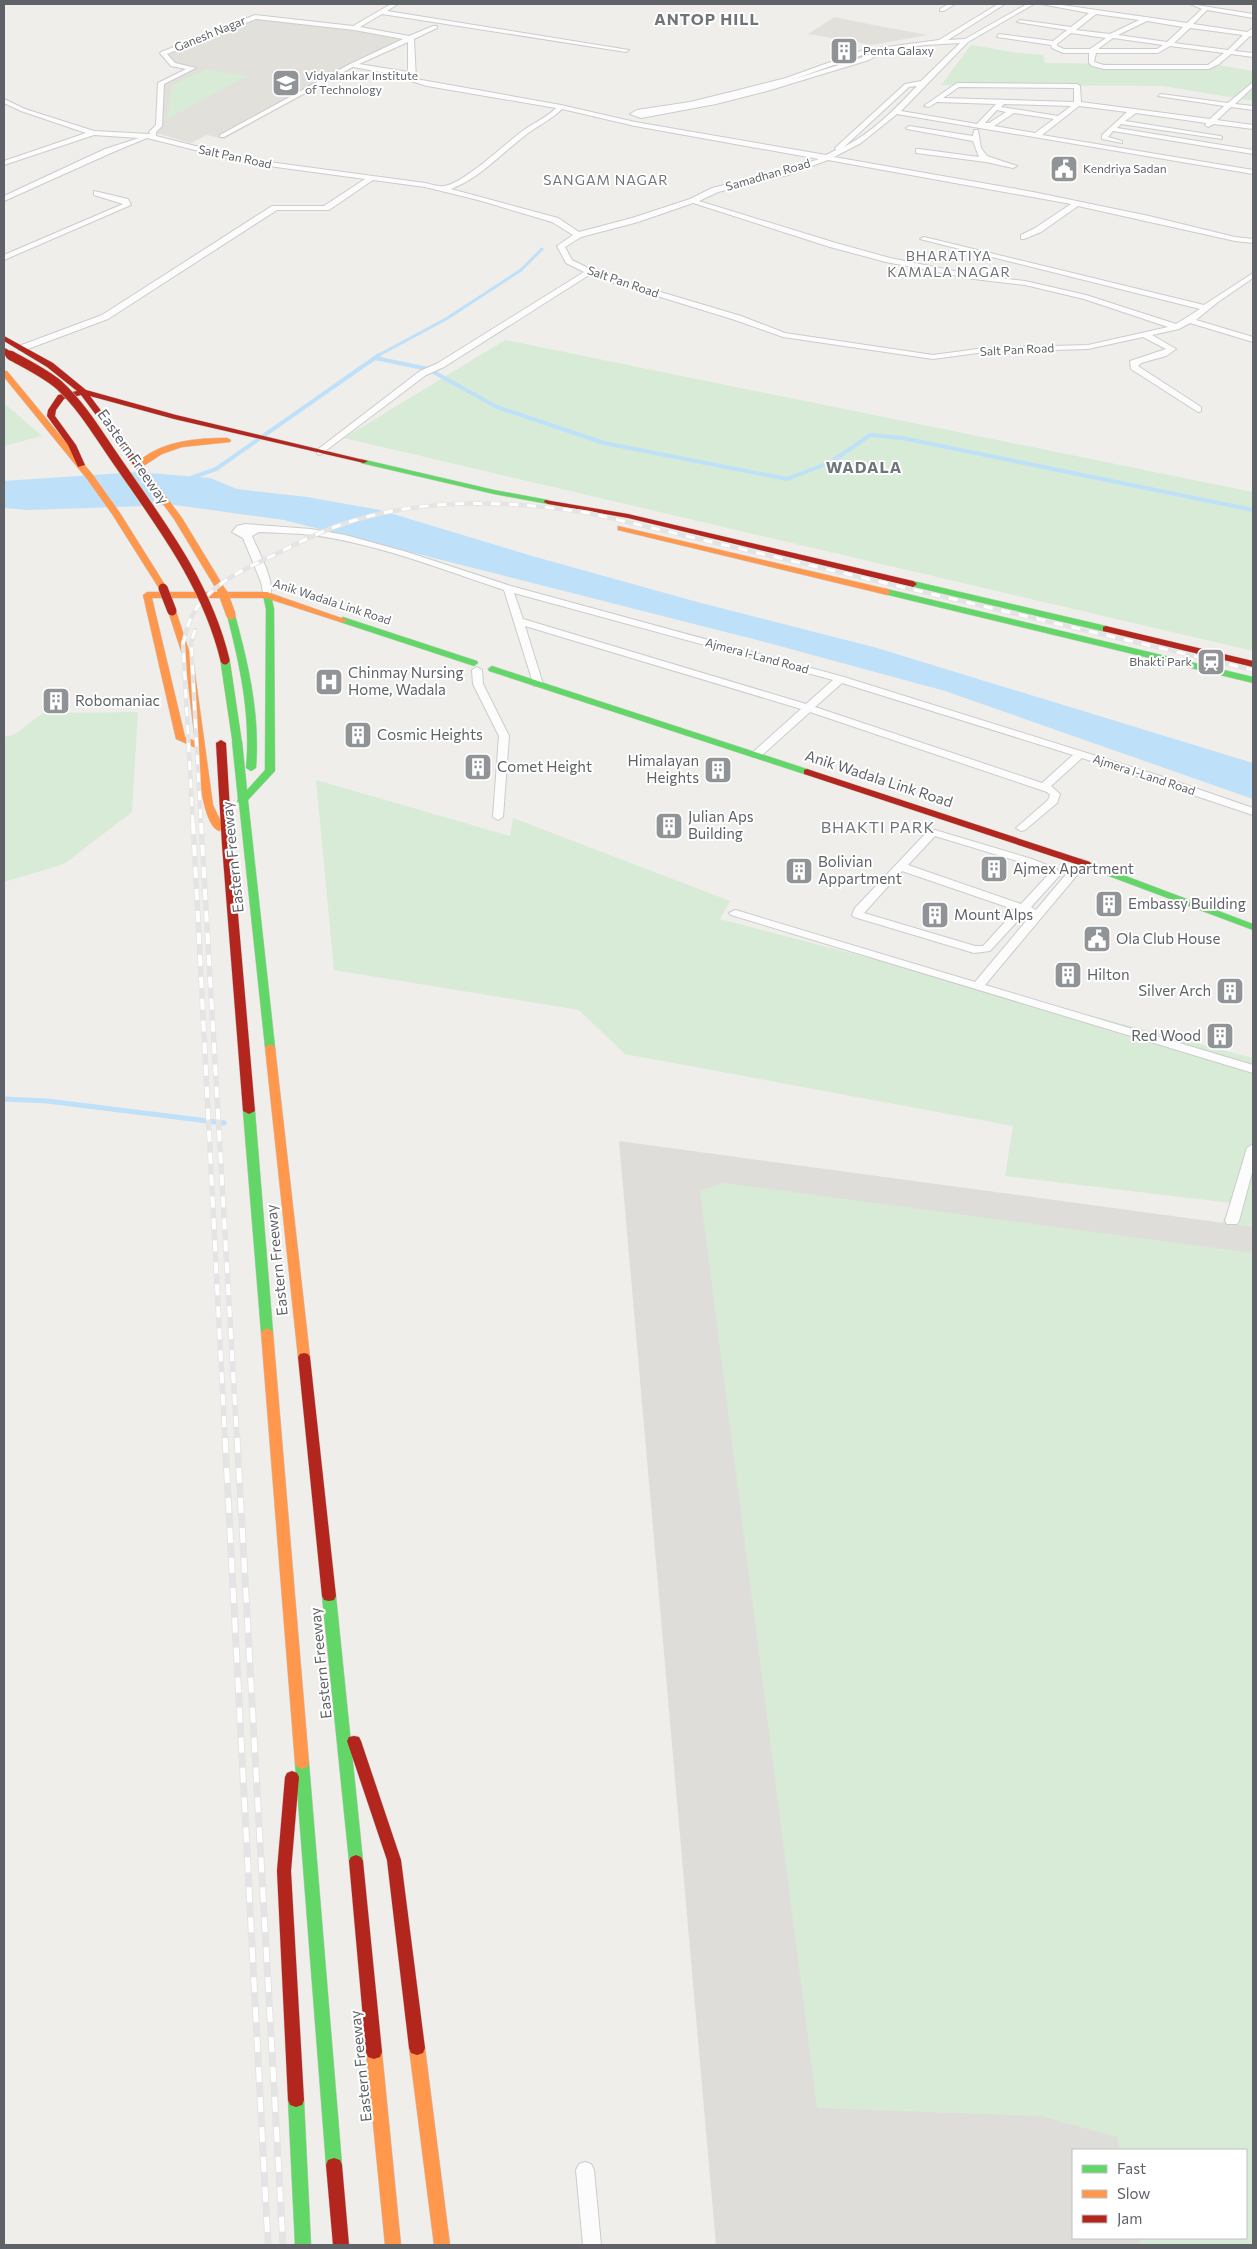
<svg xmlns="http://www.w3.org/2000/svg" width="1257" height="2249" font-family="Commissioner,sans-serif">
	<rect width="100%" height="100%" fill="#efeeea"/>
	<path fill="#dfddda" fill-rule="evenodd" d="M619,1141L1253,1227V2245H716ZM1073,2150H1246V2238H1073Z"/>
	<g fill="#e2e0da">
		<polygon points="835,17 868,24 928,35 872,45 808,34"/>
		<polygon points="256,18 408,38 224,139 207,135 191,143 152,132 159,126 161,83 192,68 173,65 163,53"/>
	</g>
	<g fill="#d8ebd6">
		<polygon points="971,45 1018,53 1043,55 1045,63 1218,65 1253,71 1253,101 1163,86 941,85"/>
		<polygon points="207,69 247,76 167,119 172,85"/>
		<polygon points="505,340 1253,492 1253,651 344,438"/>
		<polygon points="4,403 42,436 4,446"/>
		<polygon points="138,712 132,812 64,864 4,882 4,737 15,734 43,713"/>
		<polygon points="316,780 510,836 513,818 730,901 720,919 1253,1058 1253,1227 1222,1223 1231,1203 1005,1176 1013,1126 625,1054 579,1010 334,970"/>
		<polygon points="724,1183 1253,1253 1253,2245 1141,2245 1139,2238 1246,2238 1246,2150 1120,2150 1117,2137 1040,2116 817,2108 700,1191"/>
	</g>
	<polygon fill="#bfe0f9" points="138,472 210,478 237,489 307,497 380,510 532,556 701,603 877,648 1253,763 1253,799 945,691 761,641 284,520 175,505 28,510 4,508 4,481"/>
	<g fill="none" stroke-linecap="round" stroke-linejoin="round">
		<polyline stroke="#bfe0f9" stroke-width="3" points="377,356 446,319 521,270 542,249"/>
		<g stroke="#bfe0f9" stroke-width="4">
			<polyline points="375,358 428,369 497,407 604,443 787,479 831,462 870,435 902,438 1253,510"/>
			<polyline points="188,479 216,469 379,355"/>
		</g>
		<polyline stroke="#bfe0f9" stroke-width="5" points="4,1099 47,1101 224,1123"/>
		<defs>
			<g id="street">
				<path d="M391,4H398L387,11L629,50L626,52L382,14L360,27L409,36L433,26H437V28L414,39L416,79L561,105L635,122L826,155L836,150L835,148L905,84L921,81L960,43L925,45L884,51L869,60L767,91L716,104L641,118L630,114L637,110L690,102L735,91L786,78L864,50L939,40L998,4H1005L948,40L965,39L1027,4H1034L968,42L901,111L977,124L996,104L937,102L929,107L924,106L957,83L1077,84L1080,86L1081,102L1210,119L1224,106L1158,96L1161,94L1228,103L1253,82V87L1235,104L1253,106V110L1231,107L1217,120L1253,125V129L1214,124L1208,127L1205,125L1206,123L1136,113L1125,121L1220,136L1222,137V139L1121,124L1117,128L1253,150V154L1113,131L1108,137L1122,141V143L1102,139V135L1127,112L1079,106L1042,135L1253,170V174L897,114L861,143L834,157L1033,192L1149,216L1235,237L1253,239V243L1235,241L1078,206L1041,232L1024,239H1021V235L1035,228L1071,204L828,160L788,175L718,192L699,201L836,243L890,258L974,275L1025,281L1086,295L1176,324L1200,309L920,239L924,237L1204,305L1253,273V278L1218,302L1196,320L1253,337V342L1190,323L1179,329L1152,335L1176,349L1166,356L1141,363L1138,366L1201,407V411L1198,412L1131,369L1130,361L1166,349L1143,337L1088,349L985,352L933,359L783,337L735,320L589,275L444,367L426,375L320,455L317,454V450L420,371L438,363L584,272L566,263L557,246L573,235L552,222L478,200L425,187L373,180L329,210H277L108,319L25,350H19V346L102,315L272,206H324L365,179L247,163L147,138L111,153L4,201V196L105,149L139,138L94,135L4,165V161L86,133L21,111L4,103V99L25,109L94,131L150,134L149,132L156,125L158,83L186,69L171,66L160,53L161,52L255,15L353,26ZM256,19L354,30L403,39L350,64L220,135V137H224L353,67L408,77L411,81L427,86L556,108C546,118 535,122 524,130C504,144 465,183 444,186C438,187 431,184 425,183L247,159L156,136V132L162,126L164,84L196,68L175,63L167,54ZM408,42V72L359,64ZM875,52L858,59L794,79L865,54ZM917,86C895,109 873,132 844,147L909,87ZM959,87L1074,88V102L943,98ZM1004,104L1071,106L1058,116L1001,107ZM562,109L635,126L819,159L783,171L712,188L690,199L632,218L579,232L558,218L451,189C479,179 503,152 527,134C539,125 551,120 562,109ZM997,110L1006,112L989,123H985ZM1014,113L1054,119L1035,133L994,126ZM693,203L830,247L886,262L974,279L1025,285L1084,299L1168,327L1088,345L985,348L933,355L785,333L741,316L600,274L572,260L565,247L581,237L638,222Z"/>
				<polygon points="948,4 955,4 944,11 940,11 940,9"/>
				<path d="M1041,4H1055L1187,23L1202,9L1190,4L1253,14V18L1207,10L1193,24L1247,32L1253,28V37L1250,36L1234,51L1253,53V57L1231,54L1219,64L1209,69H1104L1092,66L1089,63V53H1063L1052,48L1051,45L997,37L999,34L1053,41L1067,30L1017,22L1020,20L1071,27L1089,13ZM1096,14L1139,20L1110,34L1076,30ZM1147,21L1183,27L1167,42L1118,35ZM1190,28L1243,35L1228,50L1174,43ZM1071,33L1106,38L1090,49H1064L1057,46V44ZM1113,38L1163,45L1157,49H1098ZM1170,46L1224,53L1208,65H1104L1094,62L1096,53H1158Z"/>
				<polygon points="909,126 973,136 974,130 978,130 981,148 987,156 1017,166 1013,168 986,162 916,153 916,149 919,149 979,157 973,141 907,129 906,128"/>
				<polygon points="94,191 128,199 131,205 4,260 4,255 123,204 94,195"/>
				<path d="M245,524L311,529L345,535L407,552L511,586L844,677L1157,775L1253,808V815L1082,758L1051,786L1060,794L1057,803L1025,830L1021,831L1016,828L1048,800L1050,795L1047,792L810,712L760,757H752V753L801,709L525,626L543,684L542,686H534L504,590C441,569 378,544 312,535C295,533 276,533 259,532L252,536C258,551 276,582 270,597H264L261,582L243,538L232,532L237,526ZM514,593L833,680L806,704L523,619ZM842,683L1073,755L1042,783L815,707Z"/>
				<polygon points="477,667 482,670 483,684 509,736 503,817 498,820 493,817 499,736 473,684 472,670"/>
				<path d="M935,830L1032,859L1057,869L1060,875L1031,907L1036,910L1078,860L1082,859L1088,862L985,985L1253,1065V1073L731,915L729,913L735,910L739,911L975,982L1032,914L1025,913L990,951L974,953L854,917L852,915L855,908L927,832ZM935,836L1024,863L1048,875L1021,904L908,865ZM902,871L1016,910L983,946H975L864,913Z"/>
				<polygon points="1253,1144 1253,1169 1239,1221 1237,1224 1227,1224 1225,1221 1247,1148"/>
				<polygon points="585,2162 591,2164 594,2170 601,2245 583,2245 576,2170 579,2164"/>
			</g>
			<g id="fast">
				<polygon points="361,459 494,490 548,500 552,502 548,504 494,494 361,463"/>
				<polygon points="913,581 1106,626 1110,629 1106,632 910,586 910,582"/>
				<polygon points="887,589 1253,677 1253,683 884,594 884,590"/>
				<polygon points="267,592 271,595 274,609 275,771 248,800 275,1047 270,1050 265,1047 239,803 237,801 238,799 232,741 237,738 242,741 247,790 265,770 266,609 263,595"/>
				<path d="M231,612L235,615C249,666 260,715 256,768L251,771L246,768C251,715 240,666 227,615Z"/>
				<polygon points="343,617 477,661 478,663 474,666 471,665 340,622 339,620"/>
				<polygon points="492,666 810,770 812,772 810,774 804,774 489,671 488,669"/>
				<polygon points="1086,861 1253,924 1253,930 1082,866 1081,864"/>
				<polygon points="249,1108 255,1111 273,1332 267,1336 261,1332 243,1111"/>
				<polygon points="329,1591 334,1592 336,1596 363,1861 361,1865 356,1867 351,1865 349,1861 322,1596 324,1592"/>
				<polygon points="302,1757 307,1759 309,1763 342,2165 340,2170 334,2172 328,2170 326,2165 295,1763 297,1759"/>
				<polygon points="296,2093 302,2095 304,2100 311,2245 295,2245 288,2100 290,2095"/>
			</g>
			<g id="slow">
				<polygon points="4,371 7,371 93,475 120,513 167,588 166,590 160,590 112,514 87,479 4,377"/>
				<path d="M227,438L231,440L230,442L182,447L162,454L142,467L135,465C158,441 196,438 227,438Z"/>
				<path d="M147,479H153L182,518L227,592H267L347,620L346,622H340L266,598H152L185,737L195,741L186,666L168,611L169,609H175L176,611L194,666L213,805L224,828L219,831C202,825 198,765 196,748L176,739L143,595L147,592H218L174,519L146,481Z"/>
				<polygon points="618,526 887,589 891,592 887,595 618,530"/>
				<polygon points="270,1044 275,1047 310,1357 308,1360 300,1360 298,1357 265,1047"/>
				<polygon points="267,1328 273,1332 309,1763 307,1767 302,1769 297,1767 295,1763 261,1332"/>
				<polygon points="417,2041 423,2043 425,2048 450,2245 434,2245 409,2048 411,2043"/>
				<polygon points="374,2045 380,2047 382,2052 401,2245 385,2245 366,2052 368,2047"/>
			</g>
			<g id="jam">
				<polygon points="4,336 53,363 86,390 176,415 368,461 364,463 174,419 90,396 154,481 150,483 147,483 81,395 64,399 56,410 55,416 76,445 85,465 78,467 68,445 47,416 48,410 58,395 77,391 47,367 4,341"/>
				<polygon points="545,500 628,514 913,581 917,584 913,587 628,518 548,504 544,502"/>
				<polygon points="1106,626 1253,661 1253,667 1103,631 1103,627"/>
				<polygon points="221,740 226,743 232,845 255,1111 249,1114 243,1111 222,845 216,743"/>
				<polygon points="807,769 1090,862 1091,864 1086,867 1082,866 804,774 804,770"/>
				<polygon points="304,1353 308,1354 310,1357 336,1596 334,1600 329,1601 324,1600 322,1596 298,1357 300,1354"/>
				<polygon points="354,1736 359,1737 361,1741 401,1860 425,2048 423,2053 417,2055 411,2053 409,2048 387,1860 347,1741 349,1737"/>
				<polygon points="292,1771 297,1773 299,1777 291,1871 304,2100 302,2105 296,2107 290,2105 288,2100 277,1871 285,1777 287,1773"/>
				<polygon points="356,1855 361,1857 363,1861 382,2052 380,2057 374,2059 368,2057 366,2052 349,1861 351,1857"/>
				<polygon points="334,2158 340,2160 342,2165 349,2245 333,2245 326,2165 328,2160"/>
			</g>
		</defs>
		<use href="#street" stroke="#cbcccc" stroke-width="2"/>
		<use href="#fast" stroke="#cacacb" stroke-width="1"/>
		<use href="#slow" stroke="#cacacb" stroke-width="1"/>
		<use href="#jam" stroke="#cacacb" stroke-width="1"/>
		<use href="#street" fill="#fdfcfc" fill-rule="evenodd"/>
		<use href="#fast" fill="#63d668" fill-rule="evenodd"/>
		<use href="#slow" fill="#ff974d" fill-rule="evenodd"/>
		<use href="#jam" fill="#b3261e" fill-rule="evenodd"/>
		<defs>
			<g id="rail-far2">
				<polyline points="195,630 191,642 201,824"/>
				<path d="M193,824L183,643C186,635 187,625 191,618C207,585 243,570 274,555C296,544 317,533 340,525C421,497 506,500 589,513L1253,670"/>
			</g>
			<g id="rail-far1">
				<polyline points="193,823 225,1439"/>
				<polyline points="201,823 237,1439"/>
			</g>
			<g id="rail">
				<polyline points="225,1438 268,2245"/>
				<polyline points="237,1438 283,2245"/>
			</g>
		</defs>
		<use href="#rail-far2" stroke="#e4e4e4" stroke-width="4.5"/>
		<use href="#rail-far1" stroke="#e4e4e4" stroke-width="5.5"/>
		<use href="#rail" stroke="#e4e4e4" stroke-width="7"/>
		<use href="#rail-far2" stroke="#fff" stroke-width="3" stroke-dasharray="9" stroke-linecap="butt"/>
		<use href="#rail-far1" stroke="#fff" stroke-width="4" stroke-dasharray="11" stroke-linecap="butt"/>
		<use href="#rail" stroke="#fff" stroke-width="5" stroke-dasharray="15" stroke-linecap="butt"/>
		<defs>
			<polyline id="fast-bridge" points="225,660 237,741"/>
			<polyline id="slow-bridge" points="223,593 231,615"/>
			<polyline id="jam-bridge-far1" points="4,351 12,356"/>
			<g id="jam-bridge">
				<path d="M10,355C26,364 45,373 59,385C83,407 100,437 119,464C162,526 207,585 225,660"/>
				<polyline points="163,588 172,611"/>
			</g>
		</defs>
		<use href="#fast-bridge" stroke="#c8b996" stroke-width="10" stroke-linecap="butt"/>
		<use href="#slow-bridge" stroke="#c8b996" stroke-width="10" stroke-linecap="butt"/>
		<use href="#jam-bridge-far1" stroke="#c8b996" stroke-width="7" stroke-linecap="butt"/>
		<use href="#jam-bridge" stroke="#c8b996" stroke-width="10" stroke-linecap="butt"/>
		<use href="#fast-bridge" stroke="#63d668" stroke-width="9"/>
		<use href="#slow-bridge" stroke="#ff974d" stroke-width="9"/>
		<use href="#jam-bridge-far1" stroke="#b3261e" stroke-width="6"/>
		<use href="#jam-bridge" stroke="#b3261e" stroke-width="9"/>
	</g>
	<defs>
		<symbol id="building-square" viewBox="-11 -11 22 22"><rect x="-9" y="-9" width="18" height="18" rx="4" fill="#919496" stroke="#fff"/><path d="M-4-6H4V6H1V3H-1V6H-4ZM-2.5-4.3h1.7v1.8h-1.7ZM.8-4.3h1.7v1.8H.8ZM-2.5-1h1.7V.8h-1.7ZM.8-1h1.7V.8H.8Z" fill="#fff"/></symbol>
		<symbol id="university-square" viewBox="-11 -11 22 22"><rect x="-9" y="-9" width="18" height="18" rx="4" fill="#919496" stroke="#fff"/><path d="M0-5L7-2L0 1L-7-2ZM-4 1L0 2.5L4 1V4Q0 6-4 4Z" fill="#fff"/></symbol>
		<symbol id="civic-square" viewBox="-11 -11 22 22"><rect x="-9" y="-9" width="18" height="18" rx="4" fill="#919496" stroke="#fff"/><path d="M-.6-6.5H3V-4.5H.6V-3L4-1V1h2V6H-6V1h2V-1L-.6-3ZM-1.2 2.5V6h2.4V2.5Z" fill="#fff"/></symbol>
		<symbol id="station-square" viewBox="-11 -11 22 22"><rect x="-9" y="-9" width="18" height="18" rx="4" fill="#919496" stroke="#fff"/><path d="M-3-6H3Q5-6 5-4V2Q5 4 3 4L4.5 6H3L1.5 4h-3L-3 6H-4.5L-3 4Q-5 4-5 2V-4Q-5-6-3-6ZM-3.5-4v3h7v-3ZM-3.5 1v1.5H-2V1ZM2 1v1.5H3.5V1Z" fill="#fff"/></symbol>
		<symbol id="hospital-square" viewBox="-11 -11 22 22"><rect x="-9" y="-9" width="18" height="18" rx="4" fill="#919496" stroke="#fff"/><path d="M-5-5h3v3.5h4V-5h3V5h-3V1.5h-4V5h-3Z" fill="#fff"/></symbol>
	</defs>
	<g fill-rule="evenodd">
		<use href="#building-square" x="828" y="35" width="32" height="32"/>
		<use href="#university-square" x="270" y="67" width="32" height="32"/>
		<use href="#civic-square" x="1048" y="153" width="32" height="32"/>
		<use href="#station-square" x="1195" y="646" width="32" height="32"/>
		<use href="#hospital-square" x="313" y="666" width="32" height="32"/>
		<use href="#building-square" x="40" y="685" width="32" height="32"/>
		<use href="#building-square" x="342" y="719" width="32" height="32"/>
		<use href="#building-square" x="462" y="751" width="32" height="32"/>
		<use href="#building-square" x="702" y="754" width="32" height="32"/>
		<use href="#building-square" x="653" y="810" width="32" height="32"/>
		<use href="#building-square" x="978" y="853" width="32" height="32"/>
		<use href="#building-square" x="783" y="855" width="32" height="32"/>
		<use href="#building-square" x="1093" y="888" width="32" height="32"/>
		<use href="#building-square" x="919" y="899" width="32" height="32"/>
		<use href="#civic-square" x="1081" y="923" width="32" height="32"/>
		<use href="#building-square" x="1052" y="959" width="32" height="32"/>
		<use href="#building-square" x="1214" y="975" width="32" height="32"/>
		<use href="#building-square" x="1204" y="1020" width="32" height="32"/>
	</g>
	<g text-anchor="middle" stroke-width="4" stroke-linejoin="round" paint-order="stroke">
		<g font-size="12" fill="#5f6368" stroke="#fff">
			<text transform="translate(210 34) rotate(-22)" y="4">Ganesh Nagar</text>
			<text transform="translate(235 157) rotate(12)" y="4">Salt Pan Road</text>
			<text transform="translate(768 175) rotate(-16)" y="4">Samadhan Road</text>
			<text transform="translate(623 282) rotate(19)" y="4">Salt Pan Road</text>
			<text transform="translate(1017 350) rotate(-3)" y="4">Salt Pan Road</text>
			<text transform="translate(332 602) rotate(18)" y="4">Anik Wadala Link Road</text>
			<text transform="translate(757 656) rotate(15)" y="4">Ajmera l-Land Road</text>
			<text transform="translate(1144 775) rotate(18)" y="4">Ajmera l-Land Road</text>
		</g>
		<g font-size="12" fill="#5f6368" stroke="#fff" text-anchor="start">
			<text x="863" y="55">Penta Galaxy</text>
			<text x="305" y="80">Vidyalankar Institute<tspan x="305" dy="14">of Technology</tspan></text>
			<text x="1083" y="173">Kendriya Sadan</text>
			<text x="1192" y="666" text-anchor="end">Bhakti Park</text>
		</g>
		<g font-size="14" letter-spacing="1" fill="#70757a" stroke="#fff">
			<text x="606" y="185">SANGAM NAGAR</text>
			<text x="949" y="261">BHARATIYA<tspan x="949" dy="16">KAMALA NAGAR</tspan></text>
		</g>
		<g font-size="15" fill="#5f6368" stroke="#fff">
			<text transform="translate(133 457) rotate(55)" y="5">Eastern Freeway</text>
			<text transform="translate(879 779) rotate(18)" y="5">Anik Wadala Link Road</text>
			<text transform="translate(233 857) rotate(-96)" y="5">Eastern Freeway</text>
			<text transform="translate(277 1260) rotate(-96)" y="5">Eastern Freeway</text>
			<text transform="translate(321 1663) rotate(-96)" y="5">Eastern Freeway</text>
			<text transform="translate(361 2066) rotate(-96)" y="5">Eastern Freeway</text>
		</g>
		<g font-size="15" fill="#5f6368" stroke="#fff" text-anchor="start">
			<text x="348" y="678">Chinmay Nursing<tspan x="348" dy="17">Home, Wadala</tspan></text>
			<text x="75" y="706">Robomaniac</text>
			<text x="377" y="740">Cosmic Heights</text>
			<text x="699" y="766" text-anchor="end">Himalayan<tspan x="699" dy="17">Heights</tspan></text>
			<text x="497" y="772">Comet Height</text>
			<text x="688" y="822">Julian Aps<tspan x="688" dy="17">Building</tspan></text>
			<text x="818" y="867">Bolivian<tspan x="818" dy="17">Appartment</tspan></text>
			<text x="1013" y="874">Ajmex Apartment</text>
			<text x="1128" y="909">Embassy Building</text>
			<text x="954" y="920">Mount Alps</text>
			<text x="1116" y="944">Ola Club House</text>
			<text x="1087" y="980">Hilton</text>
			<text x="1211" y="996" text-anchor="end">Silver Arch</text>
			<text x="1201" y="1041" text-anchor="end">Red Wood</text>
		</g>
		<g font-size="16" font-weight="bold" letter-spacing="1" fill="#70757a" stroke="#fff">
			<text x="707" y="25">ANTOP HILL</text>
			<text x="864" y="473">WADALA</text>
		</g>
		<g font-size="16" letter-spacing="1" fill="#70757a" stroke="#fff">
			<text x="878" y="833">BHAKTI PARK</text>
		</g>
	</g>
	<rect width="1257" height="2249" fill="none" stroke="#5f6368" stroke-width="10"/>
	<rect x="1072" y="2149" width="175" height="90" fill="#ffffff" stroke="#bfc1c3"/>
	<rect x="1082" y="2165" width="25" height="8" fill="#63d668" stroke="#bfc1c3"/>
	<text x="1117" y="2174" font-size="15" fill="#5f6368">Fast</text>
	<rect x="1082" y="2190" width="25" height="8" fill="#ff974d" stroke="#bfc1c3"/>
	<text x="1117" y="2199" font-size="15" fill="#5f6368">Slow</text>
	<rect x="1082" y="2215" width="25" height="8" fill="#b3261e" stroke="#bfc1c3"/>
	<text x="1117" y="2224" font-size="15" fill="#5f6368">Jam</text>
</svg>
